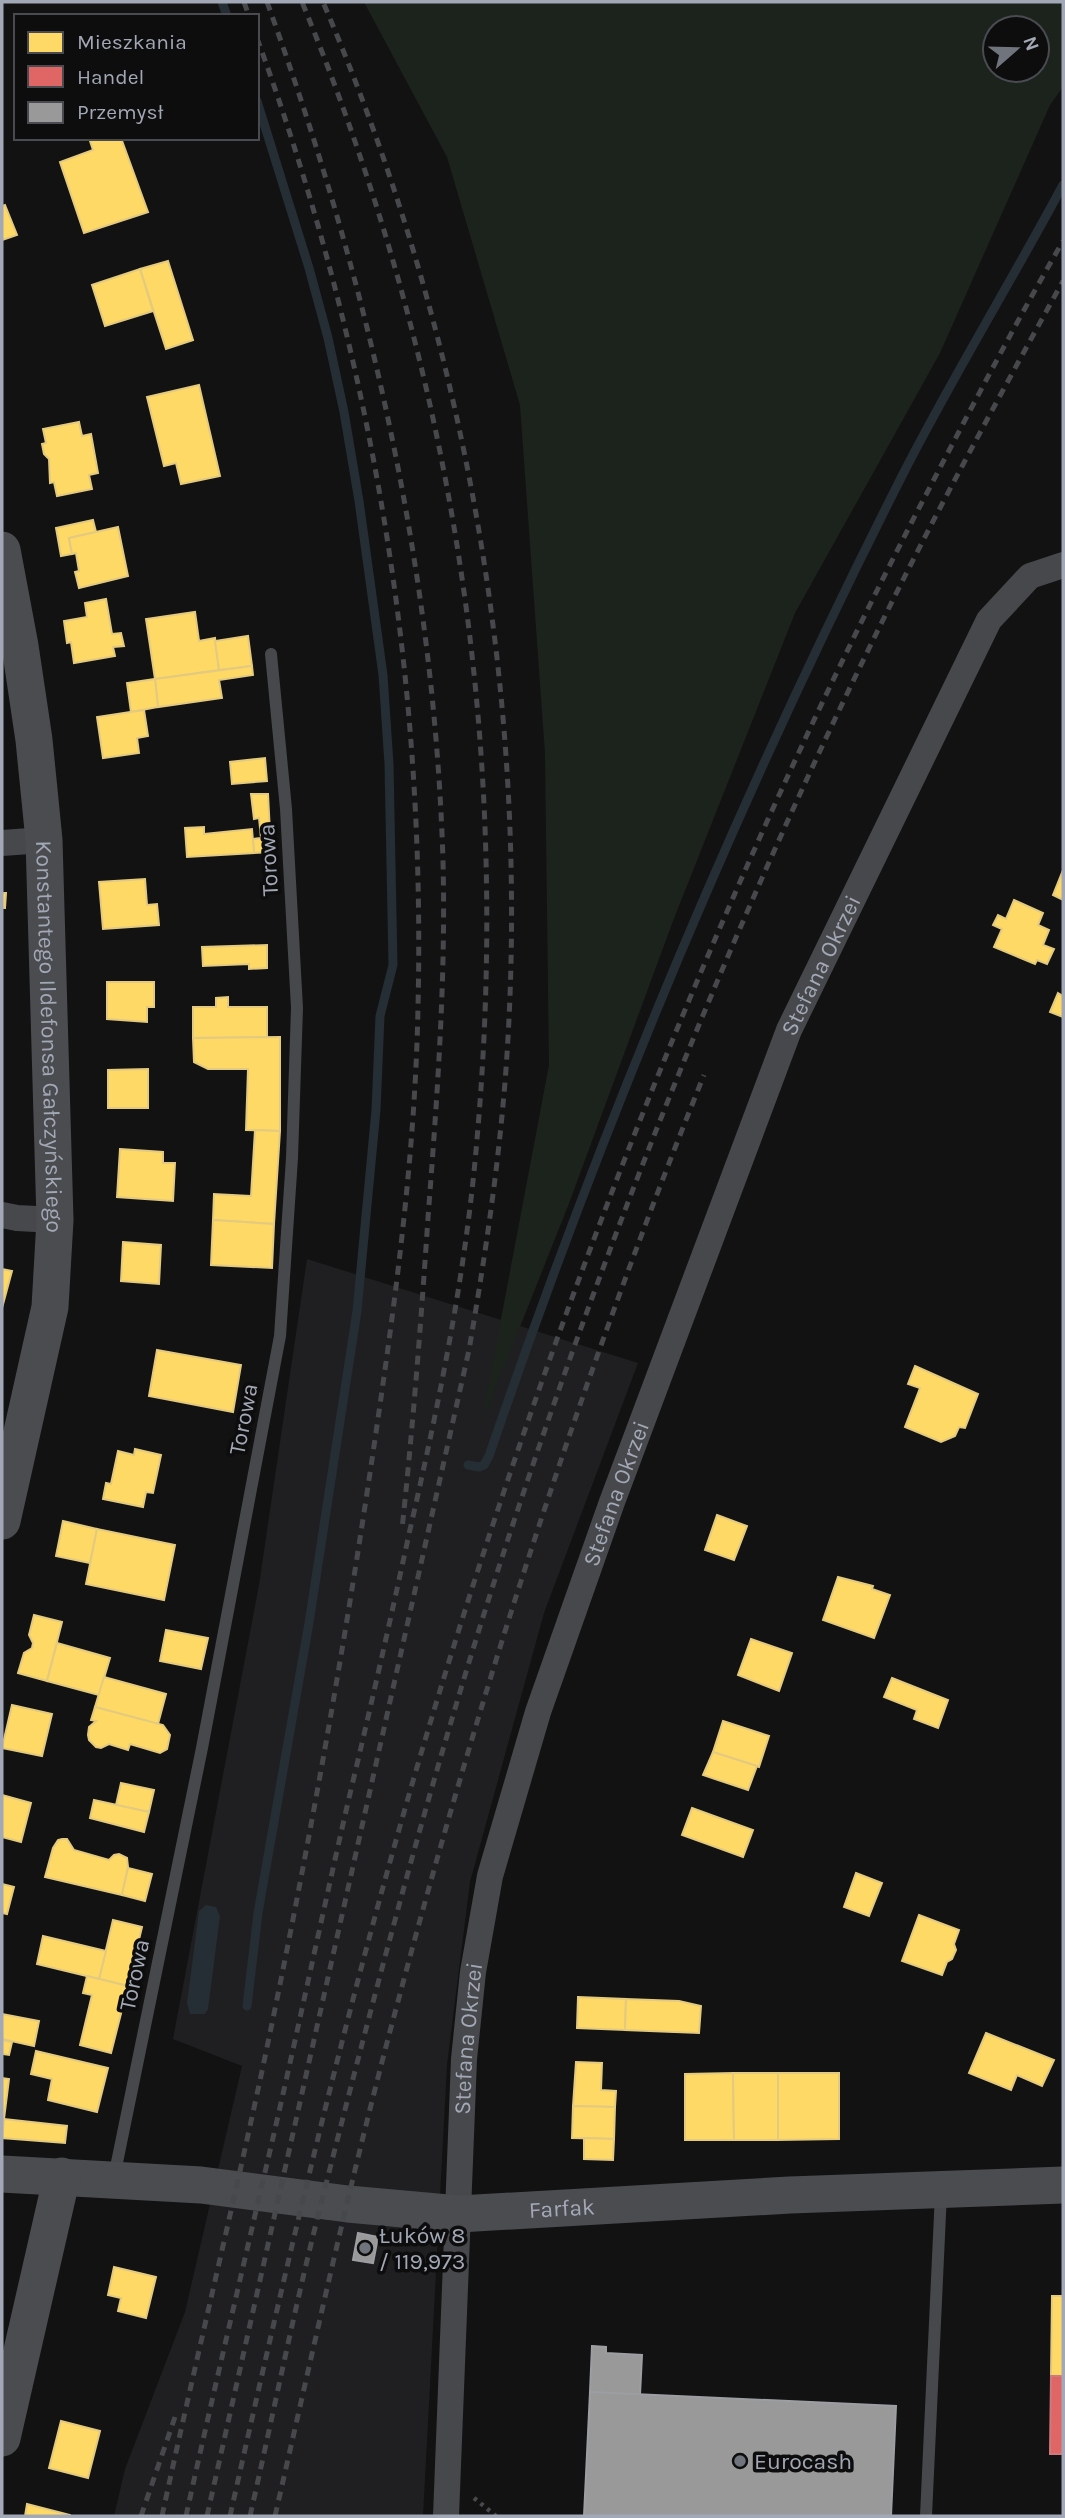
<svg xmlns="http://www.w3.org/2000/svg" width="1065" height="2518" font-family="Karla,sans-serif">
	<rect width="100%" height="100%" fill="#121213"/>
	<polygon fill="#1f1f21" points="307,1259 638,1363 544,1613 470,1882 447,2065 423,2516 114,2516 125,2469 185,2312 242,2066 173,2039 259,1585"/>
	<path fill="#1c231d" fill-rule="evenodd" d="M364,2H1063V87L1050,105L940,353L795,613L673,921L568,1206L481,1425L549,1065L545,753L520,405L447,157ZM995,28H1037V70H995Z"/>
	<polygon fill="#252e34" points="206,1905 216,1907 220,1916 208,2009 205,2014 190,2014 187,2003 199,1911"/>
	<g fill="#ffd966" stroke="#e3ca7e" stroke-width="2">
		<polygon points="89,138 121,138 148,212 84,233 60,162 93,150"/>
		<polygon points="5,205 17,235 2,240 2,206"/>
		<polygon points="168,261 193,340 166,349 140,269"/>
		<polygon points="140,269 153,311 105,326 92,285"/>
		<polygon points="199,385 220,476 181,484 176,463 164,466 147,397"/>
		<polygon points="79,422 82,436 91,434 98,473 89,475 92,489 57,496 54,482 50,483 49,459 44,454 42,444 46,443 43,429"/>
		<polygon points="93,520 96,532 69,538 72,554 61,556 56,528"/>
		<polygon points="118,527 128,576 79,588 75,572 79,571 76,553 72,554 69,538"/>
		<polygon points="106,599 112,634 121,633 124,646 113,647 115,656 74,663 71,642 67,643 64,621 87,617 85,603"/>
		<polygon points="195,612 199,641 215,638 219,670 155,679 146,619"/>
		<polygon points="248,636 252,666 219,670 215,641"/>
		<polygon points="252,666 253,675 219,680 222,698 158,707 155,679"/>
		<polygon points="155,679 158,707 131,712 127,683"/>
		<polygon points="144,710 148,736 137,738 139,753 103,758 97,717"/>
		<polygon points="265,758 267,781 232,784 230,762"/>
		<polygon points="251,794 268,794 271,852 254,853 253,839 261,838 259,818 254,819"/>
		<polygon points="204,827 204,834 252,829 254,853 187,857 185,828"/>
		<polygon points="1063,870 1063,900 1053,895"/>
		<polygon points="145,879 147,905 157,904 159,925 103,929 99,882"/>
		<polygon points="2,893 6,893 5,908 2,908"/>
		<polygon points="1014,900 1043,913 1038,925 1049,930 1043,945 1054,949 1047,964 1037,960 1035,964 994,947 1002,929 993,925 998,915 1006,919"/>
		<polygon points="267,945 267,968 249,969 249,964 203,966 202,947"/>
		<polygon points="107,982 154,982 154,1007 147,1007 147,1022 107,1019"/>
		<polygon points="1058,993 1063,996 1063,1017 1050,1012"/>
		<polygon points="228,997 228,1007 267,1007 267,1037 193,1038 193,1007 216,1007 216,998"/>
		<polygon points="280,1037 280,1131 246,1130 248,1069 208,1069 194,1062 193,1038"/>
		<polygon points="148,1069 148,1108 108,1108 108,1070"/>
		<polygon points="255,1130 280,1131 274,1224 213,1220 214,1194 251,1196"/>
		<polygon points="120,1149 163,1152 163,1163 175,1163 173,1201 117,1197"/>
		<polygon points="213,1220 274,1224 272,1268 211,1265"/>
		<polygon points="123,1242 161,1245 159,1284 121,1281"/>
		<polygon points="2,1269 12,1271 2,1308"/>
		<polygon points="157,1350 241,1365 233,1412 149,1396"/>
		<polygon points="915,1366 978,1394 965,1428 959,1427 955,1436 941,1442 905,1427 920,1388 908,1384"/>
		<polygon points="135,1449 161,1455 153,1493 146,1492 143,1507 103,1499 106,1483 111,1484 118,1451 134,1455"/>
		<polygon points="717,1515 747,1526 734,1560 705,1550"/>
		<polygon points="63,1521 97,1529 90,1563 56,1556"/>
		<polygon points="97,1529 175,1545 164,1600 86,1584"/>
		<polygon points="838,1577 873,1586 872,1589 890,1595 874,1638 823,1620"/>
		<polygon points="34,1615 62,1622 47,1681 18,1673 24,1653 32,1648 33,1643 29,1635"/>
		<polygon points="166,1630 208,1638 201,1669 160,1661"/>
		<polygon points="751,1639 792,1653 779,1691 738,1675"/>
		<polygon points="57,1643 110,1658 99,1695 47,1681"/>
		<polygon points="104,1677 166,1694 158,1724 95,1707"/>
		<polygon points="892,1678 948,1700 938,1728 914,1719 917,1710 884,1697"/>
		<polygon points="12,1705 52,1714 42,1756 2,1748"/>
		<polygon points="95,1707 163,1725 170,1735 167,1749 160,1753 130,1744 128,1750 109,1744 101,1748 96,1747 89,1740 88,1735 89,1727 96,1721 91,1720"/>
		<polygon points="723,1721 769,1736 759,1767 713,1752"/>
		<polygon points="713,1752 757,1766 748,1790 703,1775"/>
		<polygon points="121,1783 154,1790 149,1812 116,1805"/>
		<polygon points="2,1795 31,1803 21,1842 2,1837"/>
		<polygon points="94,1800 149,1812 144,1832 90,1818"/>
		<polygon points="692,1808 753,1830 743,1857 682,1835"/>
		<polygon points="62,1839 67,1839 74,1850 109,1860 114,1855 119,1854 127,1858 128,1867 122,1895 45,1877 53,1848 58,1840"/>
		<polygon points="128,1868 152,1874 145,1901 122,1895"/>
		<polygon points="856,1873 882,1883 869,1916 844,1907"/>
		<polygon points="2,1884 14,1887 7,1914 2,1913"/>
		<polygon points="919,1915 959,1930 954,1944 956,1950 952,1959 947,1962 942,1975 902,1961"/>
		<polygon points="113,1920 142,1927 128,1986 99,1979"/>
		<polygon points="43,1936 106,1951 99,1979 37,1964"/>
		<polygon points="87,1976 128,1986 111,2053 80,2045 92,1995 83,1993"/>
		<polygon points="578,1997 626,1999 625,2030 577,2028"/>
		<polygon points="626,1999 679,2001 701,2006 699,2033 625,2030"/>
		<polygon points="2,2014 39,2021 34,2046 2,2039"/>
		<polygon points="986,2033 1054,2060 1042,2086 1017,2075 1011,2090 969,2073"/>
		<polygon points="2,2040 12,2042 9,2055 2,2054"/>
		<polygon points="36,2051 108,2068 97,2112 48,2100 52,2079 31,2074"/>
		<polygon points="576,2062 602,2063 601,2090 616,2091 615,2107 573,2106"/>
		<polygon points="733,2073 734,2140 685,2140 685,2074"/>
		<polygon points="733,2073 778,2073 778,2140 734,2140"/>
		<polygon points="778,2073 839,2073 839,2139 778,2140"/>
		<polygon points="2,2078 9,2079 4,2119 2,2118"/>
		<polygon points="573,2106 615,2107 614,2139 572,2138"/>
		<polygon points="4,2119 67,2126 65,2143 2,2138"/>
		<polygon points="584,2138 614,2139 613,2160 584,2159"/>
		<polygon points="114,2267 156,2277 146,2318 118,2311 121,2298 108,2295"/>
		<polygon points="1052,2296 1063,2296 1063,2376 1051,2376"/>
		<polygon points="61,2421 100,2431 88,2478 49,2468"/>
		<polygon points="27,2504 70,2515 70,2516 25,2516"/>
	</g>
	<polygon fill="#e06666" stroke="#cd7a7e" stroke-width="2" points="1051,2376 1063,2376 1063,2454 1050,2454"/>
	<g fill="#999" stroke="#9c9ea1" stroke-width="2">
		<polygon points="358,2233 378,2237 373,2263 353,2260"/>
		<polygon points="592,2346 606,2347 606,2353 642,2355 640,2395 590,2392"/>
		<polygon points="590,2392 896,2406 891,2516 584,2516"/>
	</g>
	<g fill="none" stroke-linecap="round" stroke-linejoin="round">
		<g stroke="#252e34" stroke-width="9">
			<polyline points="222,2 227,16"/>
			<path d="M468,1465L479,1467L484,1465L489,1456C604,1119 742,791 903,474C953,376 1011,282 1063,185"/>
			<polyline points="247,2006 258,1913 309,1623 357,1311 376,1110 380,1016 393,965 389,764 383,675 359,501 344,412 328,338 309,268 257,101"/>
		</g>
		<polyline stroke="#48494d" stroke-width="4.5" stroke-dasharray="3.5 5" stroke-linecap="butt" points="474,2498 496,2516"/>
		<g stroke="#46484b" stroke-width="12">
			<polyline points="114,2177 202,1748 280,1336 292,1158 297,1008 286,809 271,654"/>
			<polyline points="926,2516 941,2193"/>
		</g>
		<g stroke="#46484b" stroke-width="26">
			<polyline points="2,843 44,840"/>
			<polyline points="2,1215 17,1218 55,1220"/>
			<path id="s1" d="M446,2516L464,2059L473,1972L490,1876L538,1712L612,1502L789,1030L989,620L1030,576L1063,565"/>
		</g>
		<g stroke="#4a4c50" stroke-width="37">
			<path id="s2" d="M2,550L20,646L34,740L44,840L55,1220L50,1307L2,1521"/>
			<path id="s3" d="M2,2174L201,2185L348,2204L459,2214L790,2195L1063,2185"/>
			<polyline points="2,2438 62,2176"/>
		</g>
		<g stroke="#47484c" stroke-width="5" stroke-dasharray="9 7" stroke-linecap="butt">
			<polyline points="244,2 249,16"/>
			<path d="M267,2C367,277 434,566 443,861C446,980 437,1099 428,1218C421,1322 413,1426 402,1529"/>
			<polyline points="141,2516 175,2417"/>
			<path d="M162,2516C194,2368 230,2220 262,2071C304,1873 340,1674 370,1473C393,1318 415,1163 418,1007C426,674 371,350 257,38"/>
			<path d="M186,2516C210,2407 236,2298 261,2189C292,2059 319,1928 349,1798C370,1710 390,1622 409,1534C439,1403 466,1273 477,1139C512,745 453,367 302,2"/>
			<path d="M207,2516L469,1350C485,1257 499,1164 506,1069C532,707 466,335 323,2"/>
			<path d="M230,2516C287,2262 346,2008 420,1757C547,1328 712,908 918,510C965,420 1012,329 1063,241"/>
			<path d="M250,2516C274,2411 295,2305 322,2200C379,1975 438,1751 511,1530C620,1200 753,876 910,566C959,470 1011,375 1063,281"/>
			<path d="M275,2516C315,2342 353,2167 400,1994C483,1682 583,1374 704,1075"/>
		</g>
	</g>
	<g fill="#70747c" stroke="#0d0d0e" stroke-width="2.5">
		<circle cx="365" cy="2248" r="7"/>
		<circle cx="740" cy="2461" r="7"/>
	</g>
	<g text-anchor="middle" stroke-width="7" stroke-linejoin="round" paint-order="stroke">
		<g font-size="23" fill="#a2a8b5" stroke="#0d0d0e">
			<text transform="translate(268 860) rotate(-93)" y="8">Torowa</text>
			<text dy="8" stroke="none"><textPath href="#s1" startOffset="1612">Stefana Okrzei</textPath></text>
			<text dy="8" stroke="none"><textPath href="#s2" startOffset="490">Konstantego Ildefonsa Gałczyńskiego</textPath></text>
			<text transform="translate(243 1419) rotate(-79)" y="8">Torowa</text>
			<text dy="8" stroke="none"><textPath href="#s1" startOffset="1045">Stefana Okrzei</textPath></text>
			<text transform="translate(134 1975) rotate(-78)" y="8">Torowa</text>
			<text dy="8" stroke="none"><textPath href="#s1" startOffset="478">Stefana Okrzei</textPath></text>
			<text dy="8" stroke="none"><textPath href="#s3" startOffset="562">Farfak</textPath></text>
		</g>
		<g font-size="23" fill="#a2a8b5" stroke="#0d0d0e" text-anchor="start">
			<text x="379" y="2243">Łuków 8<tspan x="379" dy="26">/ 119,973</tspan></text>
			<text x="754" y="2469">Eurocash</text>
		</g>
	</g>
	<rect width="1065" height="2518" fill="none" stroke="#a2a8b5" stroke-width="7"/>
	<rect x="14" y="14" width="245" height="126" fill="#0d0d0e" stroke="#494b51" stroke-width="2"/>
	<rect x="28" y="32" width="35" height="21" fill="#ffd966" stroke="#494b51" stroke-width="2"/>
	<text x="77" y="49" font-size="21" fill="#a2a8b5">Mieszkania</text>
	<rect x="28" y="66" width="35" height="21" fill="#e06666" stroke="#494b51" stroke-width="2"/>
	<text x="77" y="84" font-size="21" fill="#a2a8b5">Handel</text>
	<rect x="28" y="102" width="35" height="21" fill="#999999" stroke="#494b51" stroke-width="2"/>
	<text x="77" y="119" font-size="21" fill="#a2a8b5">Przemysł</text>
	<g transform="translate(1016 49) rotate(70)"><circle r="33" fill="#0d0d0e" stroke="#494b51" stroke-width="2"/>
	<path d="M0-5L12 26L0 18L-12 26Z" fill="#70747c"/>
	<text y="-10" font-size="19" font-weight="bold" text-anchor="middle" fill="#a2a8b5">N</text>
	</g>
</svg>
